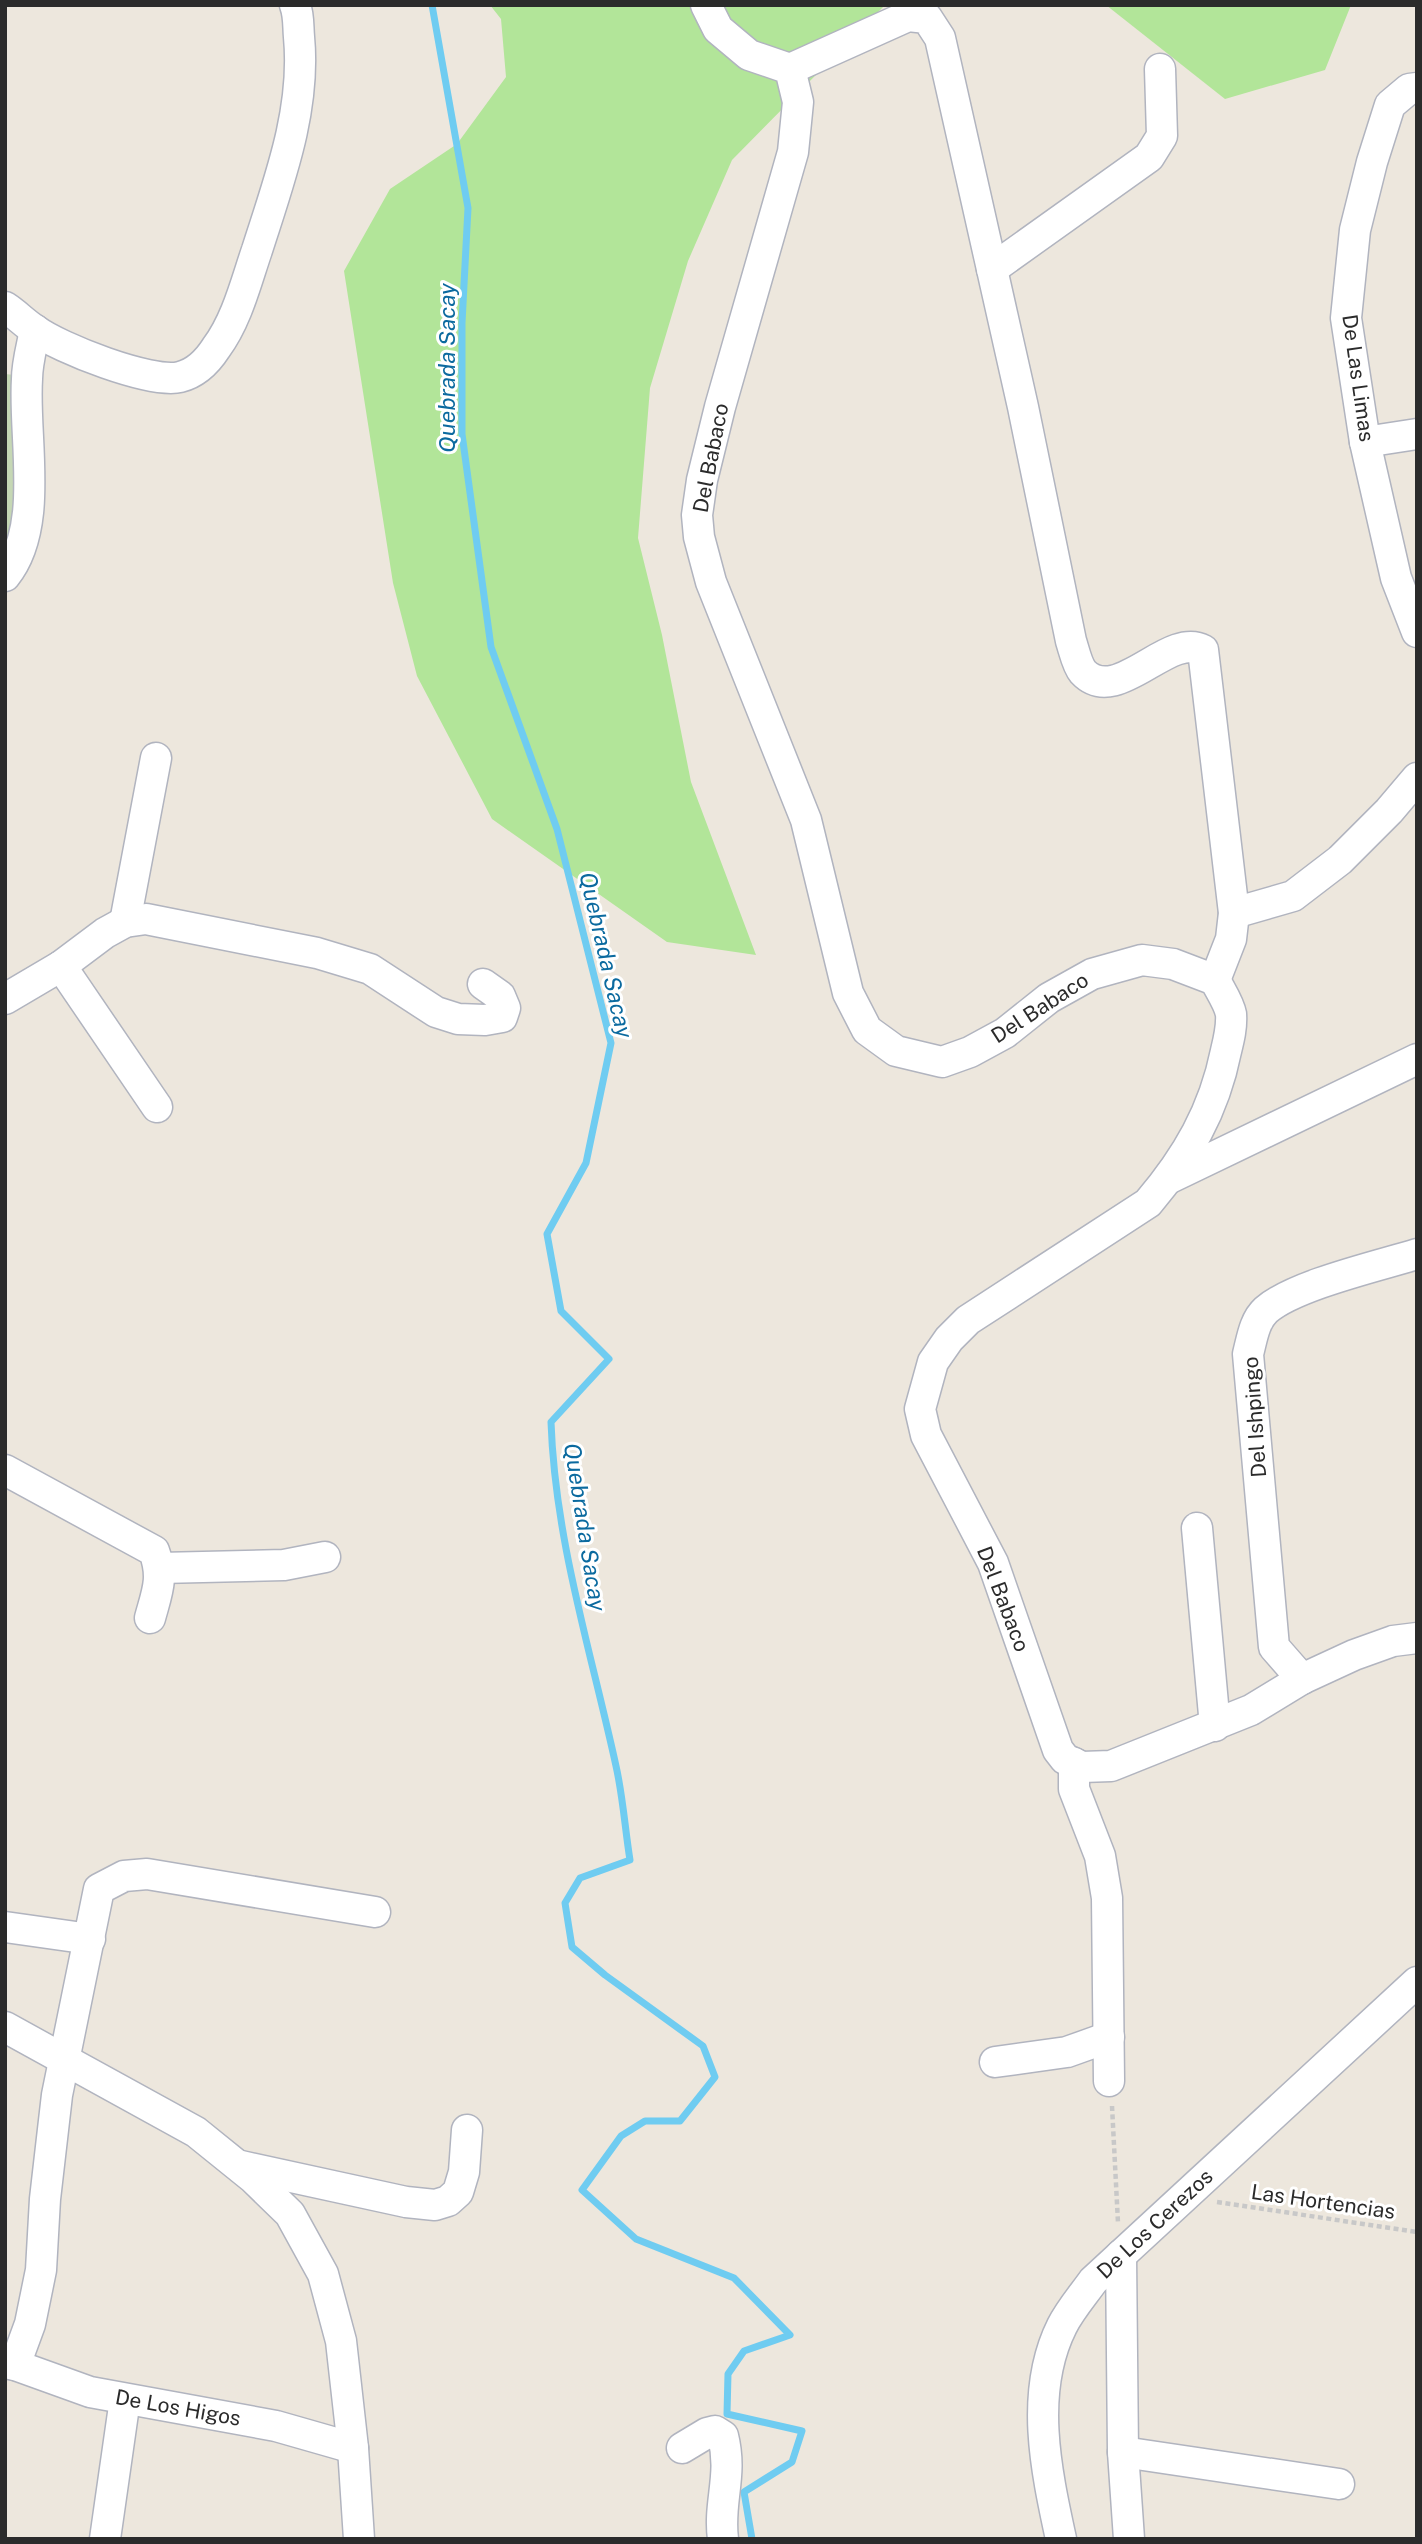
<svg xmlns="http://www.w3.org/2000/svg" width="1422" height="2544" font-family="'Public Sans',sans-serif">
	<rect width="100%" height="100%" fill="#ede7dd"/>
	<g fill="#b2e599">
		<polygon points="490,5 885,5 732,160 688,261 650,388 638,538 662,635 691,782 756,955 667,942 492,819 417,676 393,583 344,271 390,189 457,144 506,77 501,19"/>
		<polygon points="1106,5 1351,5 1325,70 1225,99"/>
	</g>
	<polygon fill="#c5d7b4" points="5,374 15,375 14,538 5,538"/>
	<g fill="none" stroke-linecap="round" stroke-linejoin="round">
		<path stroke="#6fccf1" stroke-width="7" d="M432,5L468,208L462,323V434L491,647L557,829L611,1043L586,1163L547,1234L561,1311L609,1359L551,1422C555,1540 591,1651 616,1766C623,1797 625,1829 630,1860L580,1878L565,1903L572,1947L605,1975L703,2046L715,2077L680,2121H645L621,2136L582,2190L636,2239L734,2278L790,2335L744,2351L728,2374L727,2414L802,2431L792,2462L744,2492L752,2539"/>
		<defs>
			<g id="minor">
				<path d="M706,5L718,29L749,55L790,69L798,102L793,152L720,407L702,480L697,515L699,537L711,582L806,820L848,993L867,1030L896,1051L942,1062L970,1052L1005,1033L1049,998L1092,974L1142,960L1173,964L1215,980C1220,990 1229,1003 1231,1014C1232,1027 1229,1039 1226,1051C1214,1111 1187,1157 1148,1203L968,1320L949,1339L933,1362L920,1409L926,1435L993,1563L1058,1750L1065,1759L1082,1767L1111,1766L1251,1710L1302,1679L1354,1655L1393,1641L1417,1638"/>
				<path d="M790,69L908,16L927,18L940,38L1023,407L1071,641C1074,650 1077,665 1083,672C1117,708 1168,631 1203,650L1234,913L1231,939L1215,980"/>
				<polyline points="1417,88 1409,89 1390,105 1372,162 1355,230 1346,318 1365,442 1396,578 1417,632"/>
				<polyline points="992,269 1149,157 1162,136 1160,69"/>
				<path d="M5,307C16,314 24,323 35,330C59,348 151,384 180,377C196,373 207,362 216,348C237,320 246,282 257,250C279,181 306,110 299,37C298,26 299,15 295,5"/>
				<polyline points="1365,442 1417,434"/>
				<path d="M5,576C45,527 23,438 27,379C27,363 32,346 35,330"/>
				<polyline points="1234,913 1293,896 1340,860 1389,811 1417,778"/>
				<polyline points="125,922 156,758"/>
				<polyline points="61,966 157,1107"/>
				<polyline points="5,999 61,966 105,933 125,922 146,919 317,953 370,969 436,1012 458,1019 485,1020 502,1017 505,1008 500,996 483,984"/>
				<polyline points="1168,1179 1417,1059"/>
				<path d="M5,1470L154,1551C164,1578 157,1592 150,1618"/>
				<polyline points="1197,1528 1215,1726"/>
				<polyline points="160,1568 284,1565 325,1557"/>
				<path d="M1302,1679L1274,1647L1248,1354C1252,1339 1254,1321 1266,1310C1295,1285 1378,1266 1417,1254"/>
				<polyline points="1074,1763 1074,1789 1100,1856 1107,1898 1109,2081"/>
				<polyline points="5,1927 90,1939"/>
				<polyline points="5,2027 196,2132 253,2178 290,2214 323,2274 341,2341 353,2448 359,2539"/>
				<polyline points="995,2062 1067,2052 1109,2037"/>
				<polyline points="241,2166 406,2202 435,2205 448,2201 458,2192 464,2172 467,2130"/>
				<polyline points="1121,2255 1123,2452 1129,2539"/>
				<polyline points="5,2363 15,2365 90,2392 276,2426 353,2448"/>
				<polyline points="15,2365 30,2324 41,2270 45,2199 57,2095 99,1889 124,1876 147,1874 375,1912"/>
				<path d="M682,2448L707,2433L715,2431L723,2436C733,2476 718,2502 723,2539"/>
				<polyline points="1123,2452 1339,2484"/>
				<polyline points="105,2539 125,2399"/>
				<path d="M1061,2539C1046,2470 1029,2392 1062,2326C1070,2310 1083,2295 1093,2281L1417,1982"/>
			</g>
		</defs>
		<use href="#minor" stroke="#b1b4bf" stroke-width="33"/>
		<g stroke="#c8c8c8" stroke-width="4.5" stroke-dasharray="5 3.5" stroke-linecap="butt">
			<polyline points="1112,2106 1118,2223"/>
			<polyline points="1217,2202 1417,2232"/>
		</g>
		<use href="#minor" stroke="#fff" stroke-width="30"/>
	</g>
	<g text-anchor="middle" stroke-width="6" stroke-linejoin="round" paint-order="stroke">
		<g font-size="21" fill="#2b2b2b" stroke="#fff">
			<text transform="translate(1358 378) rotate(82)" y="7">De Las Limas</text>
			<text transform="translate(711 458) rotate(-79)" y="7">Del Babaco</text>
			<text transform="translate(1040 1008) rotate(-33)" y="7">Del Babaco</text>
			<text transform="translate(1255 1417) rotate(-94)" y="7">Del Ishpingo</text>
			<text transform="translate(1003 1599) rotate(69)" y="7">Del Babaco</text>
			<text transform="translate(1323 2202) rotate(8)" y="7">Las Hortencias</text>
			<text transform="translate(1155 2224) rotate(-43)" y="7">De Los Cerezos</text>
			<text transform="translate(178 2408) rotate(10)" y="7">De Los Higos</text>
		</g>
		<g font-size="23" font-style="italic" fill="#0b6a9f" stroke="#fff">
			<text transform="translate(447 368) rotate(-90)" y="8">Quebrada Sacay</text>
			<text transform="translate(606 955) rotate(77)" y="8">Quebrada Sacay</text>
			<text transform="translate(585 1527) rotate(81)" y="8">Quebrada Sacay</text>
		</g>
	</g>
	<rect width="1422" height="2544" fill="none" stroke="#2b2b2b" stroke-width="14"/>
</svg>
